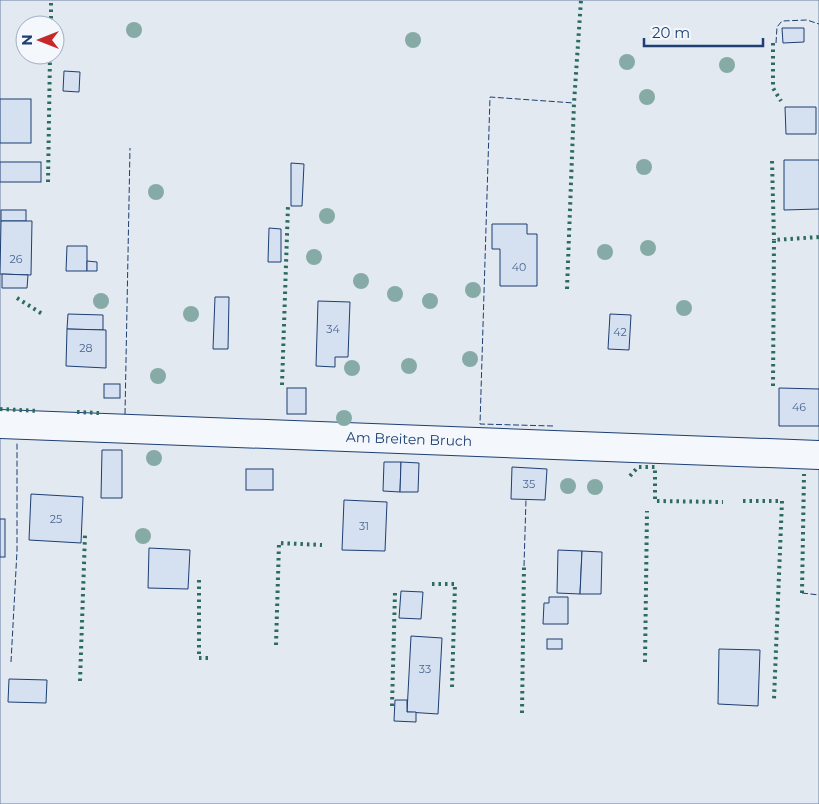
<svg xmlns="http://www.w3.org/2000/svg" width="819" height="804" font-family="Montserrat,sans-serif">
	<rect width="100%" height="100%" fill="#f4f7fb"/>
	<path fill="#e3e9f0" stroke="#687fa3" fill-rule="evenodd" d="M0,0H819V804H0ZM25,25H55V55H25Z"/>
	<g fill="#d5e0f0" stroke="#1d3f73">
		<polygon points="782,28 804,28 804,42 783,43"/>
		<polygon points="64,71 80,72 79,92 63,91"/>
		<rect x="0" y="99" width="31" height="44"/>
		<polygon points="785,107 816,107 816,134 786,134"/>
		<polygon points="784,160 819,160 819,209 784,210"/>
		<rect x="0" y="162" width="41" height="20"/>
		<polygon points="291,163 304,164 302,206 291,206"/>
		<rect x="1" y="210" width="25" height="11"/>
		<polygon points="1,221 32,221 31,275 0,274"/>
		<polygon points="492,224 527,224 527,234 537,234 537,286 500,286 500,249 492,249"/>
		<polygon points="269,228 281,229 281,262 268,262"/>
		<polygon points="67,246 87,246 87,271 66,271"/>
		<polygon points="87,261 97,262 97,271 87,271"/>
		<polygon points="2,274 28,275 27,288 2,288"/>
		<polygon points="215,297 229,297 228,349 213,349"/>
		<polygon points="318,301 350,302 348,357 335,357 335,367 316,366"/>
		<polygon points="68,314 103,315 103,330 67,329"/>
		<polygon points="610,314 631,315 629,350 608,349"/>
		<polygon points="67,329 106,330 106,368 66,366"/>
		<rect x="104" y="384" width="16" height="14"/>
		<rect x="287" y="388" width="19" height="26"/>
		<polygon points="779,388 819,389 819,426 779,426"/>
		<polygon points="102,450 122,450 122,498 101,498"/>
		<polygon points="384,462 401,462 400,492 383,491"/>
		<polygon points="401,462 419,463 418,492 400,492"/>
		<polygon points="512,467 547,469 545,500 511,499"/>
		<rect x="246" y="469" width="27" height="21"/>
		<polygon points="31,494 83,497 81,543 29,540"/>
		<polygon points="344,500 387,502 385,551 342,550"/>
		<rect x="0" y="519" width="5" height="38"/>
		<polygon points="149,548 190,550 188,589 148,588"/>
		<polygon points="558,550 582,551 580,594 557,593"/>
		<polygon points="582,551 602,552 601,594 580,594"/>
		<polygon points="401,591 423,592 421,619 399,618"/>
		<polygon points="549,597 568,597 568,624 543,624 544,603 549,603"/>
		<polygon points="411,636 442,638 438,714 407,712"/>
		<rect x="547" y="639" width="15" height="10"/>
		<polygon points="719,649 760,650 758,706 718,704"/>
		<polygon points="9,679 47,680 46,703 8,702"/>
		<polygon points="395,700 407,700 407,712 416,712 416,722 394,721"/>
	</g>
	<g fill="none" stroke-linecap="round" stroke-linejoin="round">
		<defs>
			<polyline id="minor" points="0,424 819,455"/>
		</defs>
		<use href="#minor" stroke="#1d3f73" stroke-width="30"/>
		<use href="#minor" stroke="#f4f7fb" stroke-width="28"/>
		<g stroke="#2c6c60" stroke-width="4" stroke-dasharray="2.5 4" stroke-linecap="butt">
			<polyline points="51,25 51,0"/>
			<polyline points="773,43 773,88 781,101"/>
			<polyline points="772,161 774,240"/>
			<polyline points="48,182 50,55"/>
			<polyline points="567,289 574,103 581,0"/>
			<polyline points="17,298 44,315"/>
			<polyline points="282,385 288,205"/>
			<polyline points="773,386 774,240 819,237"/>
			<polyline points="0,409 38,411"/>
			<polyline points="77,412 99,413"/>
			<polyline points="630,476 638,467 655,467 655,501 723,502"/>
			<polyline points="743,501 782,501 774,699"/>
			<polyline points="199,580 199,658 208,658"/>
			<polyline points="432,584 455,584 452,687"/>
			<polyline points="802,593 804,474"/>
			<polyline points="276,645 279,543 322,545"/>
			<polyline points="645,662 647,511"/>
			<polyline points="80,681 85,535"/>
			<polyline points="392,706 395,592"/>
			<polyline points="522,713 524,566"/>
		</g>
		<g stroke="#1d3f73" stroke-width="1" stroke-dasharray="6 2.5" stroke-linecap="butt">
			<polyline points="776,43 777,27 782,21 807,20 819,24"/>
			<polyline points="125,414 130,148"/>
			<polyline points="553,426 480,424 490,97 574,103"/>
			<polyline points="524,566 526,499"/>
			<polyline points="802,593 819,595"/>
			<polyline points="11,662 17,551 17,442"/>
		</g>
	</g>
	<g fill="#86aba6">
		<circle cx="134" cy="30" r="8"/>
		<circle cx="413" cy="40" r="8"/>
		<circle cx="627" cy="62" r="8"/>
		<circle cx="727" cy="65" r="8"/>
		<circle cx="647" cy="97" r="8"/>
		<circle cx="644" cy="167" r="8"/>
		<circle cx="156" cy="192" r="8"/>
		<circle cx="327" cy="216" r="8"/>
		<circle cx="648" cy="248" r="8"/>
		<circle cx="605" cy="252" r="8"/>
		<circle cx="314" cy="257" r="8"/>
		<circle cx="361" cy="281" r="8"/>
		<circle cx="473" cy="290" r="8"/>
		<circle cx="395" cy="294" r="8"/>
		<circle cx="101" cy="301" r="8"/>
		<circle cx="430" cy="301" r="8"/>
		<circle cx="684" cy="308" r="8"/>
		<circle cx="191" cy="314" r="8"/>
		<circle cx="470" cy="359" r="8"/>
		<circle cx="409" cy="366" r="8"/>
		<circle cx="352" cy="368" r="8"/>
		<circle cx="158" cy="376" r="8"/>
		<circle cx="344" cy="418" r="8"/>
		<circle cx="154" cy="458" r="8"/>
		<circle cx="568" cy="486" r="8"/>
		<circle cx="595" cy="487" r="8"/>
		<circle cx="143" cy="536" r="8"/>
	</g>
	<g text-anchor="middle" stroke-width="4" stroke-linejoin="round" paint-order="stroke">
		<g font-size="11" fill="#4b6792">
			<text x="16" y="263">26</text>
			<text x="519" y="271">40</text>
			<text x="333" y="333">34</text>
			<text x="620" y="336">42</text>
			<text x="86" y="352">28</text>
			<text x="799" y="411">46</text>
			<text x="529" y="488">35</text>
			<text x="56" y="523">25</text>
			<text x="364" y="530">31</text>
			<text x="425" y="673">33</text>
		</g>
		<g font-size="14" fill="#1d3f73" stroke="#f4f7fb">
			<text transform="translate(409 439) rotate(2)" y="5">Am Breiten Bruch</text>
		</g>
	</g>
	<g transform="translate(40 40) rotate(270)"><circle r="24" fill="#f4f7fb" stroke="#9eadc5"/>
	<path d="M0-4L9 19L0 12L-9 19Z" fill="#c62828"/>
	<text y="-8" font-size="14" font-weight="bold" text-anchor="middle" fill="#1d3f73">N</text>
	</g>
	<path d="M644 38v8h119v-8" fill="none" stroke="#1d3f73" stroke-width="2.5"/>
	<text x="652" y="38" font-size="15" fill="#1d3f73" stroke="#f4f7fb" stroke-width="4" paint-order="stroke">20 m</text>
</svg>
